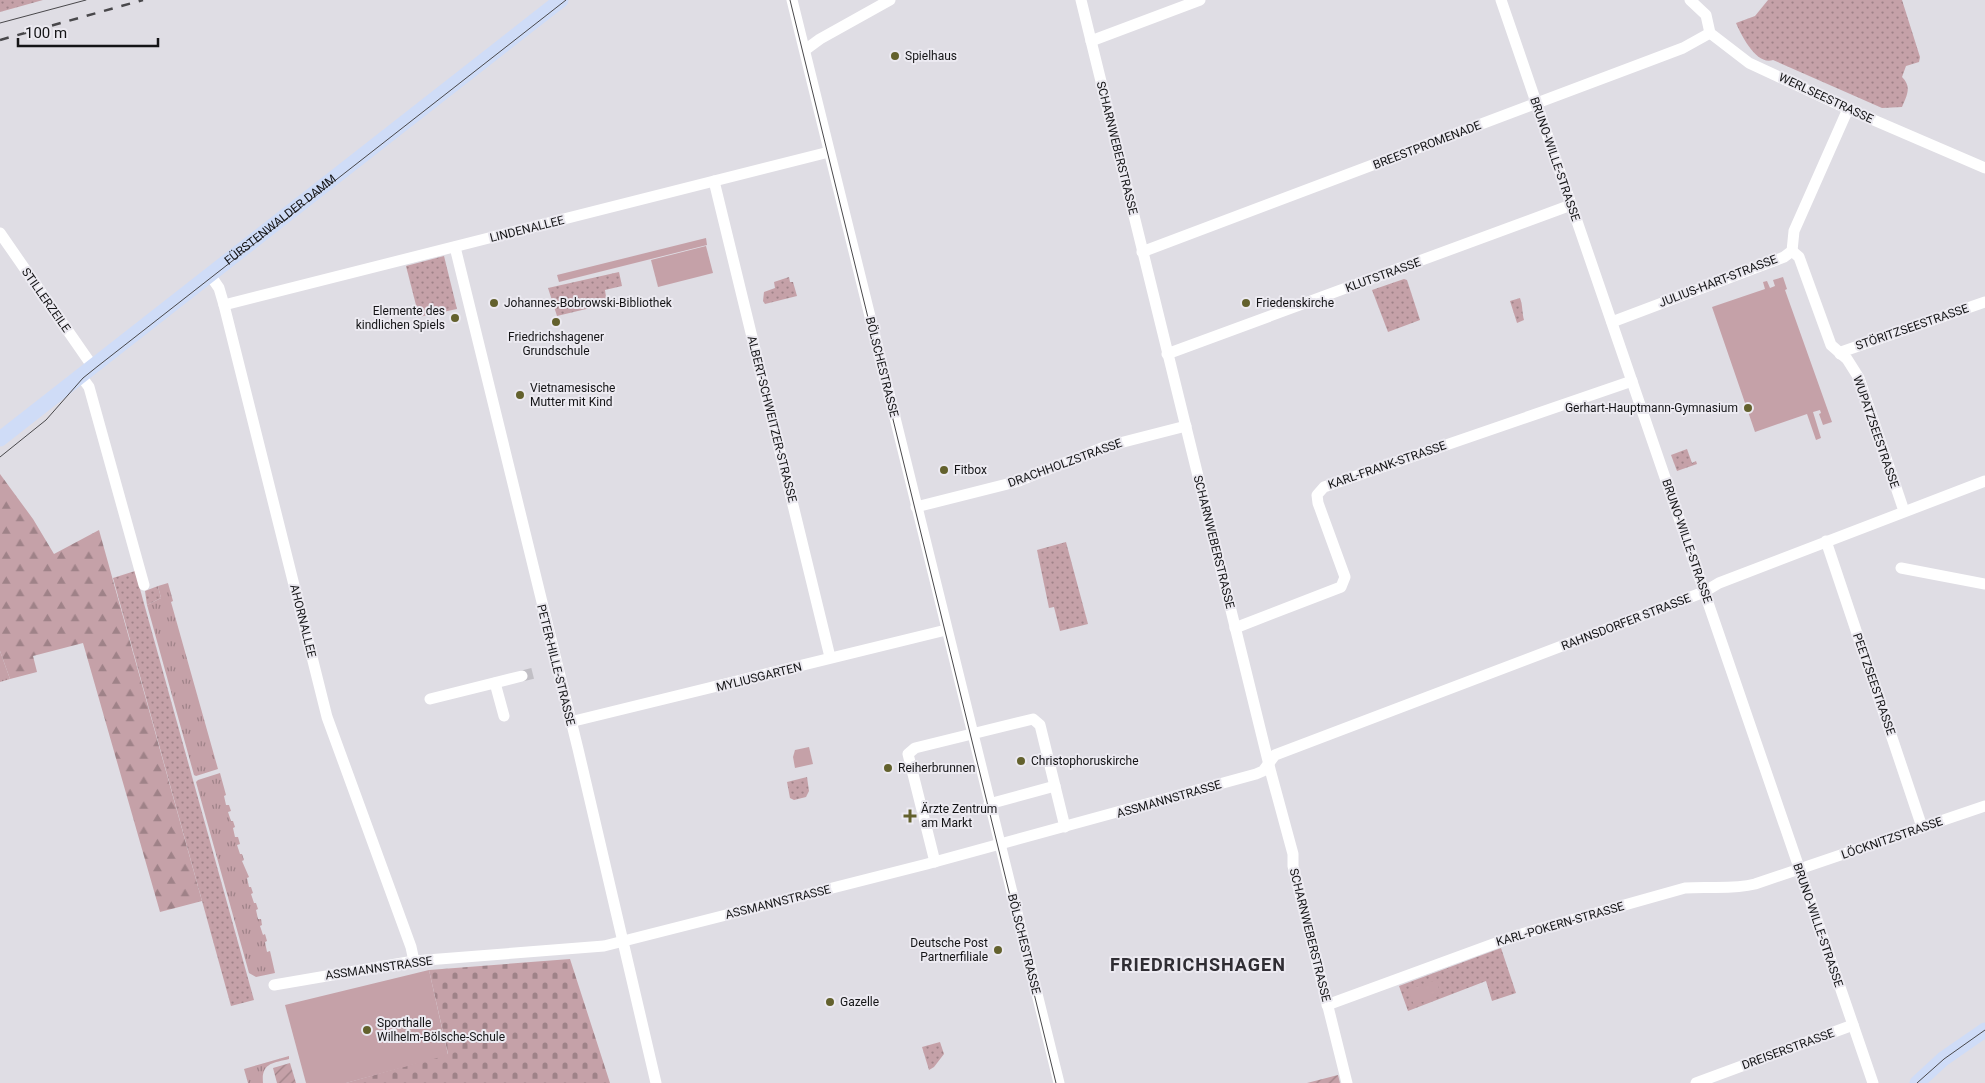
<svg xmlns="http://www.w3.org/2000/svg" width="1985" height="1083" font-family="Roboto,sans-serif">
	<defs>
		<pattern id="grass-tufts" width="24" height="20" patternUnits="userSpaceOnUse" patternTransform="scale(1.25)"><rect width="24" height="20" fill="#c5a1a8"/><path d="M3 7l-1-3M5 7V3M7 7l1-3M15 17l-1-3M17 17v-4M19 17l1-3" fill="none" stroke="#9f8288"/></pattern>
		<pattern id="forest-firs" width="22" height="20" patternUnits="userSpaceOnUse" patternTransform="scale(1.25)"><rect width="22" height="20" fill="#c5a1a8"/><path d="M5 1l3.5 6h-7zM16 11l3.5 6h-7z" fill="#9f8288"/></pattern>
		<pattern id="cemetery-stones" width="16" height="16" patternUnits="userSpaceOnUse" patternTransform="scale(1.25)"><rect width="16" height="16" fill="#c5a1a8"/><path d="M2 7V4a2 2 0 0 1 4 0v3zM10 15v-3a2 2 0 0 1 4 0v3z" fill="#9f8288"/></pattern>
		<pattern id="park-dots" width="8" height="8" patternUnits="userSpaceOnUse" patternTransform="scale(1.25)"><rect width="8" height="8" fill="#c5a1a8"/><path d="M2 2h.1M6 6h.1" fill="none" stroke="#9f8288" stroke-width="1.8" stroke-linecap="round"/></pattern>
		<pattern id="garden-furrows" width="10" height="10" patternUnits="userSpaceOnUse" patternTransform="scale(1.25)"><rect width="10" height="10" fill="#c5a1a8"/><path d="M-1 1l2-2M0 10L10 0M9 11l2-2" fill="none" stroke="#9f8288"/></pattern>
	</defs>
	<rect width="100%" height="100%" fill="#dfdde4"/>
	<g fill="url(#grass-tufts)">
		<polygon points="168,583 173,601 171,602 218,769 196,776 194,775 147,605 161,598 158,586"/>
		<polygon points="0,651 10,679 0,682"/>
		<polygon points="220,773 226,795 224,796 226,805 229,805 231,811 228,812 231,821 233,821 235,827 233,828 235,837 238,837 240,844 237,845 240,854 242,854 244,860 242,861 249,877 247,878 249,887 251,887 253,893 251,894 254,903 256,903 258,909 256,910 258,919 261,919 262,925 260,926 263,935 265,934 267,941 265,942 267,952 270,951 275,973 256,977 249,973 196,782 198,780"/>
		<path d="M289,1056V1059C273,1063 261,1063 263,1083H248L244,1069Z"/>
	</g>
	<polygon fill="url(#forest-firs)" points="0,474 33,519 54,554 99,530 202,901 160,912 83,643 33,656 37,672 10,679 0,651"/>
	<polygon fill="url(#cemetery-stones)" points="570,959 610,1083 346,1083 448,1054 429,970"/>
	<g fill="url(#park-dots)">
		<polygon points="0,0 43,0 0,12"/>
		<path d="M1768,0H1902L1920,57L1919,62L1906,66L1902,77C1912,87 1907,95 1902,107L1882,108L1773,60C1757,66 1741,35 1736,23L1755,16Z"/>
		<polygon points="444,256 457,309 419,317 406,266"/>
		<polygon points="619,272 622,286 605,290 607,304 557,316 548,288"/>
		<polygon points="789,277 790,282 793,282 797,296 765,304 763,301 764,292 775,288 774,282"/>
		<polygon points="1404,279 1407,280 1420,320 1388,332 1372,290"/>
		<path d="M1520,298C1523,306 1522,313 1524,320L1517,323L1510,301Z"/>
		<polygon points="1687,449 1692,463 1696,461 1697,464 1677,471 1671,455"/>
		<polygon points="1066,542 1088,624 1060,631 1054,607 1049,608 1037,550"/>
		<polygon points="135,571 254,1000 231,1006 113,578"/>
		<polygon points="158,586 161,598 147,605 145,591"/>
		<polygon points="807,777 809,791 806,797 794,800 790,798 787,782"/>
		<polygon points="1501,948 1516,993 1492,1001 1486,981 1408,1011 1399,986"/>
		<polygon points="940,1042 944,1054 934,1067 929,1070 922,1047"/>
	</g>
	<g fill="url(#garden-furrows)">
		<polygon points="290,1063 296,1083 277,1083 273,1068"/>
		<polygon points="1338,1075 1340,1083 1307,1083"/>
	</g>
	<g fill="#c5a1a8">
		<polygon points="706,238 707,245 559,282 557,275"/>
		<polygon points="706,246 713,273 658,287 651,260"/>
		<polygon points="1783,277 1787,289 1785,290 1832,422 1823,425 1819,414 1821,413 1820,410 1813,412 1821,438 1816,440 1807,414 1755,432 1712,307 1765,289 1763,282 1767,281 1770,288 1775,286 1773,280"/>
		<polygon points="809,747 813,764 795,768 793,757 795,750"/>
		<polygon points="429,970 448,1055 346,1083 306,1083 285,1005"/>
		<polygon points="1436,980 1441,995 1414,1005 1408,990"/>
	</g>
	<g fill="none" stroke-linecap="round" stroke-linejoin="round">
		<polyline stroke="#c1bfc5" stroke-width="11" stroke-dasharray="11 5.5" stroke-linecap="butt" points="522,676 538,672"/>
		<g stroke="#fff" stroke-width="11">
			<polyline points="792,0 1059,1083"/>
			<polyline points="1081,0 1271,773 1293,854 1293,866 1347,1083"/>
			<polyline points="1501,0 1873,1083"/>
			<polyline points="1690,0 1706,15 1710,33 1749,63 1848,109 1985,168"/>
			<polyline points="1091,41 1200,0"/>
			<polyline points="805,50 820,39 890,0"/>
			<polyline points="714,181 830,657"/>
			<polyline points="0,233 93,367"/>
			<polyline points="455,247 578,749 656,1083"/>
			<polyline points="1792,251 1799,257 1831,345 1847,359 1859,378 1904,511"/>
			<polyline points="1142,252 1638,65 1683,48 1710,33"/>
			<polyline points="210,275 219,288 224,305 327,717 411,947 414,961"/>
			<polyline points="224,305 829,152"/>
			<polyline points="1612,322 1784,257 1792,251 1794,231 1848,109"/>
			<polyline points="1167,354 1571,205"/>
			<polyline points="1840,354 1844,351 1985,302"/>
			<polyline points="81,376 89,387 144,585"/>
			<polyline points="916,507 1019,481 1104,447 1186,426"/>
			<polyline points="1826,541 1922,827"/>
			<polyline points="1901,568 1985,584"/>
			<polyline points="1235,628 1341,587 1345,577 1318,503 1317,495 1324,487 1632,381"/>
			<polyline points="495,683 504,716"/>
			<polyline points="430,699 522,676"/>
			<polyline points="570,722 946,630"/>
			<polyline points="989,804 1055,786"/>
			<polyline points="935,862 908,754 915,748 1033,719 1040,725 1065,827"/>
			<polyline points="274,985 414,961 604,946 927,864 1256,774 1263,771 1275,755 1704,592 1719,583 1985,481"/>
			<path d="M1327,1005L1518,935L1685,888C1708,886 1732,890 1755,884L1985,806"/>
			<polyline points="1696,1083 1853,1025"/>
		</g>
		<g stroke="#cfdcf7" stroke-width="15">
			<path id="s1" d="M0,439L561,0"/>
			<polyline points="1917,1083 1943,1059 1985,1030"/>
		</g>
		<g stroke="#49484b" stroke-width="1">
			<polyline points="790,0 1056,1083"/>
			<polyline points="0,23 86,0"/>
			<polyline points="0,457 46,420 83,378 98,366 566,0"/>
			<polyline points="1917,1083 1944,1059 1985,1030"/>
		</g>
		<polyline stroke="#49484b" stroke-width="2.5" stroke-dasharray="9 9" stroke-linecap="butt" points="0,40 143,0"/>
	</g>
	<g fill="#63612d" stroke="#eceaf1" stroke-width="2">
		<circle cx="895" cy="56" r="5"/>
		<circle cx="494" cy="303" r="5"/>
		<circle cx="1246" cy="303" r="5"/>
		<circle cx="455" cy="318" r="5"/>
		<circle cx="556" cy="322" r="5"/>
		<circle cx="520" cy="395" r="5"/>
		<circle cx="1748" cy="408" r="5"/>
		<circle cx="944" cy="470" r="5"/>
		<circle cx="1021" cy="761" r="5"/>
		<circle cx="888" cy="768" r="5"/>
		<path d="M907.5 808.5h5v5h5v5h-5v5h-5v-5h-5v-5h5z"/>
		<circle cx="998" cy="950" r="5"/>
		<circle cx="830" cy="1002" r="5"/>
		<circle cx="367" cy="1030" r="5"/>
	</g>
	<g text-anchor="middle" stroke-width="4" stroke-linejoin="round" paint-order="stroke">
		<g font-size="12" fill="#141416" stroke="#eceaf1" text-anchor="start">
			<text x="905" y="60">Spielhaus</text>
			<text x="504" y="307">Johannes-Bobrowski-Bibliothek</text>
			<text x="1256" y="307">Friedenskirche</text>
			<text x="445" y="315" text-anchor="end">Elemente des<tspan x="445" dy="14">kindlichen Spiels</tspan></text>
			<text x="556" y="341" text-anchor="middle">Friedrichshagener<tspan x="556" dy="14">Grundschule</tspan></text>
			<text x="530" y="392">Vietnamesische<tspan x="530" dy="14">Mutter mit Kind</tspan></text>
			<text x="1738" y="412" text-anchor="end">Gerhart-Hauptmann-Gymnasium</text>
			<text x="954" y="474">Fitbox</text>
			<text x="1031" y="765">Christophoruskirche</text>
			<text x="898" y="772">Reiherbrunnen</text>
			<text x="921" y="813">Ärzte Zentrum<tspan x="921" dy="14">am Markt</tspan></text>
			<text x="988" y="947" text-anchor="end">Deutsche Post<tspan x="988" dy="14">Partnerfiliale</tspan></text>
			<text x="840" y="1006">Gazelle</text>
			<text x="377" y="1027">Sporthalle<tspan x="377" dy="14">Wilhelm-Bölsche-Schule</tspan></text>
		</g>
		<g font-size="12" fill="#141416" stroke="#eceaf1">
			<text transform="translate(1826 98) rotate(25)" y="4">WERLSEESTRASSE</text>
			<text transform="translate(1427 145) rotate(-21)" y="4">BREESTPROMENADE</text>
			<text transform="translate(1117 148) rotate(76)" y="4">SCHARNWEBERSTRASSE</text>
			<text transform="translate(1555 159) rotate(71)" y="4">BRUNO-WILLE-STRASSE</text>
			<text dy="4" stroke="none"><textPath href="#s1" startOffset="356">FÜRSTENWALDER DAMM</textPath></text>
			<text transform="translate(527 229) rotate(-14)" y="4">LINDENALLEE</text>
			<text transform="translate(1383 275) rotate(-20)" y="4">KLUTSTRASSE</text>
			<text transform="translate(1718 281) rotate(-21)" y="4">JULIUS-HART-STRASSE</text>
			<text transform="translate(46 300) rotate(55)" y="4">STILLERZEILE</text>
			<text transform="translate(1912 327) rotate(-19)" y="4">STÖRITZSEESTRASSE</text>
			<text transform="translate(882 367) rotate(76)" y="4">BÖLSCHESTRASSE</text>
			<text transform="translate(772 419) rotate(76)" y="4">ALBERT-SCHWEITZER-STRASSE</text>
			<text transform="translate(1876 432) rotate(71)" y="4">WUPATZSEESTRASSE</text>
			<text transform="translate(1065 463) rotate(-20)" y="4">DRACHHOLZSTRASSE</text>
			<text transform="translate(1387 465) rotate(-19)" y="4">KARL-FRANK-STRASSE</text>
			<text transform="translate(1687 541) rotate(71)" y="4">BRUNO-WILLE-STRASSE</text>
			<text transform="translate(1214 542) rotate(76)" y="4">SCHARNWEBERSTRASSE</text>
			<text transform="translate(303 621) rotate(76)" y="4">AHORNALLEE</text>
			<text transform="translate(1626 622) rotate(-21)" y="4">RAHNSDORFER STRASSE</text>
			<text transform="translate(556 665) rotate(76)" y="4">PETER-HILLE-STRASSE</text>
			<text transform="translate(759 677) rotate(-14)" y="4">MYLIUSGARTEN</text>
			<text transform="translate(1874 684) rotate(71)" y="4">PEETZSEESTRASSE</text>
			<text transform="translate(1169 799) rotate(-16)" y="4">ASSMANNSTRASSE</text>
			<text transform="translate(1892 838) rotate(-19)" y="4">LÖCKNITZSTRASSE</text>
			<text transform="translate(778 902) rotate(-14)" y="4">ASSMANNSTRASSE</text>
			<text transform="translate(1560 924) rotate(-16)" y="4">KARL-POKERN-STRASSE</text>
			<text transform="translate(1818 925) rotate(71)" y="4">BRUNO-WILLE-STRASSE</text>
			<text transform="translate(1310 935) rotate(76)" y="4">SCHARNWEBERSTRASSE</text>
			<text transform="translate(1024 944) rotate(76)" y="4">BÖLSCHESTRASSE</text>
			<text transform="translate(379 968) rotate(-8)" y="4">ASSMANNSTRASSE</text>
			<text transform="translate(1788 1049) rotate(-20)" y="4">DREISERSTRASSE</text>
		</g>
		<g font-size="18" font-weight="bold" letter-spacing="1" fill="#2f2d33" stroke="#eceaf1">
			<text x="1198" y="971">FRIEDRICHSHAGEN</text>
		</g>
	</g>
	<path d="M18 38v8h140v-8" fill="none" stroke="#141416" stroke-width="2.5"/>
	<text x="25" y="38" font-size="15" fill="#141416" stroke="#eceaf1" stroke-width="4" paint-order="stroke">100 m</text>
</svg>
